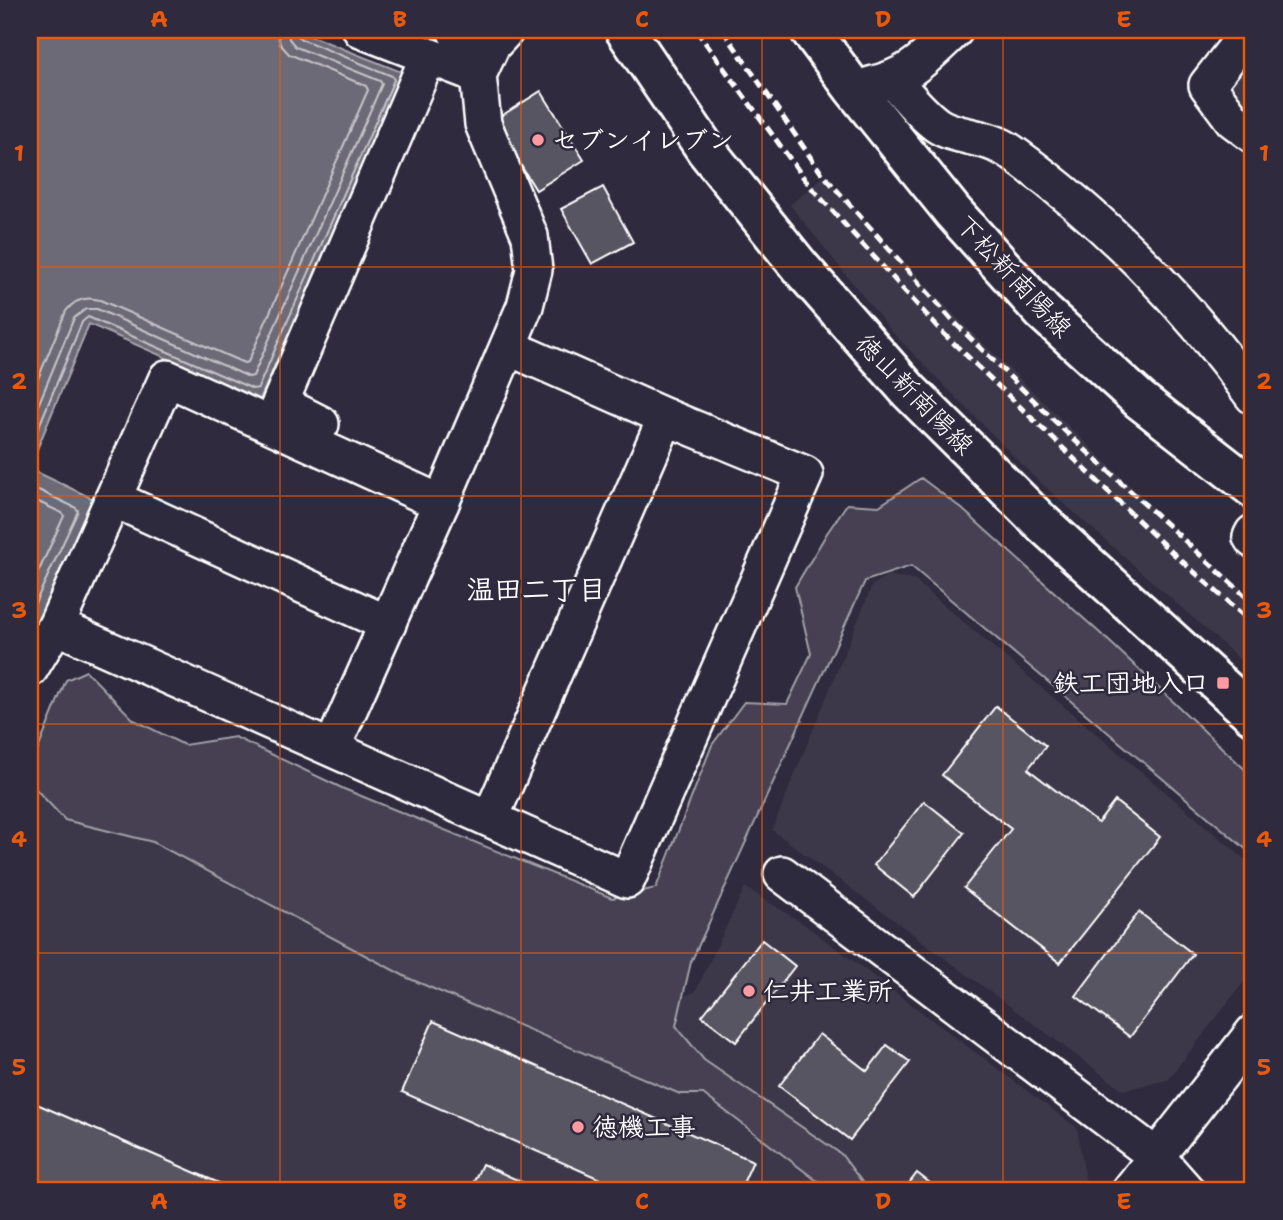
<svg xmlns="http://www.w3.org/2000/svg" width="1283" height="1220" font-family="'Shantell Sans','Klee One',sans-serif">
	<rect width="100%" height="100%" fill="#2f2a3d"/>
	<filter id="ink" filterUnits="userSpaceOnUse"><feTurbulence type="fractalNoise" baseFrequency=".0143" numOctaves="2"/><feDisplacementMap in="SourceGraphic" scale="14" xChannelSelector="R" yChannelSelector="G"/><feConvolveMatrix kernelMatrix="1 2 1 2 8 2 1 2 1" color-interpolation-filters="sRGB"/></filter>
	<g filter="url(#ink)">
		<g fill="#3c3749">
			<polygon points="1253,46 1253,117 1221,85"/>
			<polygon points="824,176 961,322 1178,532 1253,598 1253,671 1034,477 892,332 790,205"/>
			<polygon points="888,575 914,580 1253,866 1253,970 1168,1080 1123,1090 772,830 872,586"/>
			<polygon points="30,730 678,998 695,992 745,887 805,925 1077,1128 1087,1190 30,1190"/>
		</g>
		<polygon fill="#464152" stroke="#a2a0a8" stroke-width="2" points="921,478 961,508 1111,643 1253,777 1253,855 911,566 865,581 691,962 676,1026 704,1060 841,1154 868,1190 829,1190 703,1094 680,1094 408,978 153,842 65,820 30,783 30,769 66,680 86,671 134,720 184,745 235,737 344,789 612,898 656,888 712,745 744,702 787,704 811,654 795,587 827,533 847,504 879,506"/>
		<g fill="#6d6a77" stroke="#a7a6ad" stroke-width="2">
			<polygon points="30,30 296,30 404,73 260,399 89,324 30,466"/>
			<polygon points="30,469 100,502 30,651"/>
		</g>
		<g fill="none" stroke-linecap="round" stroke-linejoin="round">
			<g stroke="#c5c3c9" stroke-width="2">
				<path d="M30,398L66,311C75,299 86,296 100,300L244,363L248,362L368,90L366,86L289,54L280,44L277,30"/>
				<polyline points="30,425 74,318 86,309 97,309 249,377 253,376 382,84 380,81 296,47 289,39 288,30"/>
				<polyline points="30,448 82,322 88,317 253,389 258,388 394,80 392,76 301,39 297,35 296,30"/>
				<polyline points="30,486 76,508 78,511 30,614"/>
				<polyline points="30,498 62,513 64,516 30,590"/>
			</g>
		</g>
		<g fill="#595564" stroke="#fff" stroke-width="2">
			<polygon points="541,91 584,160 536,190 493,121"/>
			<polygon points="603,187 633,242 592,264 561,209"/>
			<polygon points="996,706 1046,746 1028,769 1098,823 1115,801 1160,837 1060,963 964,888 1011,829 942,775"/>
			<polygon points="924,801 964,833 914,897 874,865"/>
			<polygon points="1139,912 1193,954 1130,1037 1076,996"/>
			<polygon points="762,940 795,966 736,1042 702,1016"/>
			<polygon points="433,1021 753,1161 740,1190 625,1190 402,1092"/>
			<polygon points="819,1034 867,1071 887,1045 910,1062 850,1140 779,1086"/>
			<polygon points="30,1101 235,1190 30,1190"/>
			<polygon points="482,1164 539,1190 470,1190"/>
			<polygon points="917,1173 939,1190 904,1190"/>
		</g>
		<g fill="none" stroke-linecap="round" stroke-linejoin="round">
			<defs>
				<g id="minor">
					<polyline points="361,30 478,75"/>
					<polyline points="455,30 478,75"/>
					<polyline points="1250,30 1207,85 1233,120 1253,135"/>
					<path d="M892,79C906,94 920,113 937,125C956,138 987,135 1011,152C1103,218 1187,303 1253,396"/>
					<path d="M870,85C911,76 926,57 955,30"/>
					<polyline points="321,424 280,403 428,57"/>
					<polyline points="114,499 388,624"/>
					<polyline points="441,503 167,378 56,626 627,880 805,474 666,417 508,347"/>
					<polyline points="1253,533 1251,537 1253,540"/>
					<polyline points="30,669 56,626"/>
					<polyline points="332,748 441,503 525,306 534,270 530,236 483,124 478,75 492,45 506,30"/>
					<polyline points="490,819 666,417"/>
					<polyline points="782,874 1156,1156 1186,1190"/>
					<polyline points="1130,1190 1253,1033"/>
				</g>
				<g id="major">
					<polyline points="625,30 706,150 800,267 909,391 1041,522 1253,715"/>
					<polyline points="810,30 853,88 953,212 1043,312 1140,400 1253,488"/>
				</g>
			</defs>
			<use href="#minor" stroke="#fff" stroke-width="40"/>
			<use href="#major" stroke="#fff" stroke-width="44"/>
			<use href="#minor" stroke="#2f2a3d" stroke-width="35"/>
			<use href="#major" stroke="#2f2a3d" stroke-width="38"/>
			<g stroke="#fff" stroke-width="5" stroke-dasharray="10 5" stroke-linecap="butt">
				<polyline points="696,30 809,185 941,331 1166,547 1253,624"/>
				<polyline points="723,30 820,171 952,320 1069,435 1253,603"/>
			</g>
		</g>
	</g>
	<path fill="none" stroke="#e8590c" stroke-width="2" stroke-opacity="0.55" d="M280,30V1190M521,30V1190M762,30V1190M1003,30V1190M30,267H1253M30,496H1253M30,724H1253M30,953H1253"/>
	<g fill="#ff9aa2" stroke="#2f2a3d" stroke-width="2.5">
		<circle cx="538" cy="140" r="7"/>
		<rect x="1216" y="676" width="14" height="14" rx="3.5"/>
		<circle cx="749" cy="991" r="7"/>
		<circle cx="578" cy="1127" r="7"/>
	</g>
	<g text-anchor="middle" stroke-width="5" stroke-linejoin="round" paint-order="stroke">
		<g font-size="26" font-weight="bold" fill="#fff" stroke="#2f2a3d" text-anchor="start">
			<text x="552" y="149">セブンイレブン</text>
			<text x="1209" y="692" text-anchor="end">鉄工団地入口</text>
			<text x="763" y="1000">仁井工業所</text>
			<text x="592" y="1136">徳機工事</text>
		</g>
		<g font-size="26" fill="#fff" stroke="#2f2a3d">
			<text transform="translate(1014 276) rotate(47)" y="9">下松新南陽線</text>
			<text transform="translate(915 394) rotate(46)" y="9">徳山新南陽線</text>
		</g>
		<g font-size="28" font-weight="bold" fill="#fff" stroke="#2f2a3d">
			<text x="536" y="599">温田二丁目</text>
		</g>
	</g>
	<rect width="1283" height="1220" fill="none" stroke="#2f2a3d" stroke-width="77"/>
	<rect x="38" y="38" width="1206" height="1144" fill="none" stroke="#e8590c" stroke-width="2.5"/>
	<g font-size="23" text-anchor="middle" font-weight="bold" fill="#e8590c">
		<text x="159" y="27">A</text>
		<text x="400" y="27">B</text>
		<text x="642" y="27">C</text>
		<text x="883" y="27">D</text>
		<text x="1124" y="27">E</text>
		<text x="19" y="161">1</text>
		<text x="1264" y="161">1</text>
		<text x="19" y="389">2</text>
		<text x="1264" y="389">2</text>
		<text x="19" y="618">3</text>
		<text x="1264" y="618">3</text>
		<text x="19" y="847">4</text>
		<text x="1264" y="847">4</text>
		<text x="19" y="1075">5</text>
		<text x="1264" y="1075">5</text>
		<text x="159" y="1209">A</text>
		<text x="400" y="1209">B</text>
		<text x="642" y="1209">C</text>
		<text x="883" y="1209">D</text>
		<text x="1124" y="1209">E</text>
	</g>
</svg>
